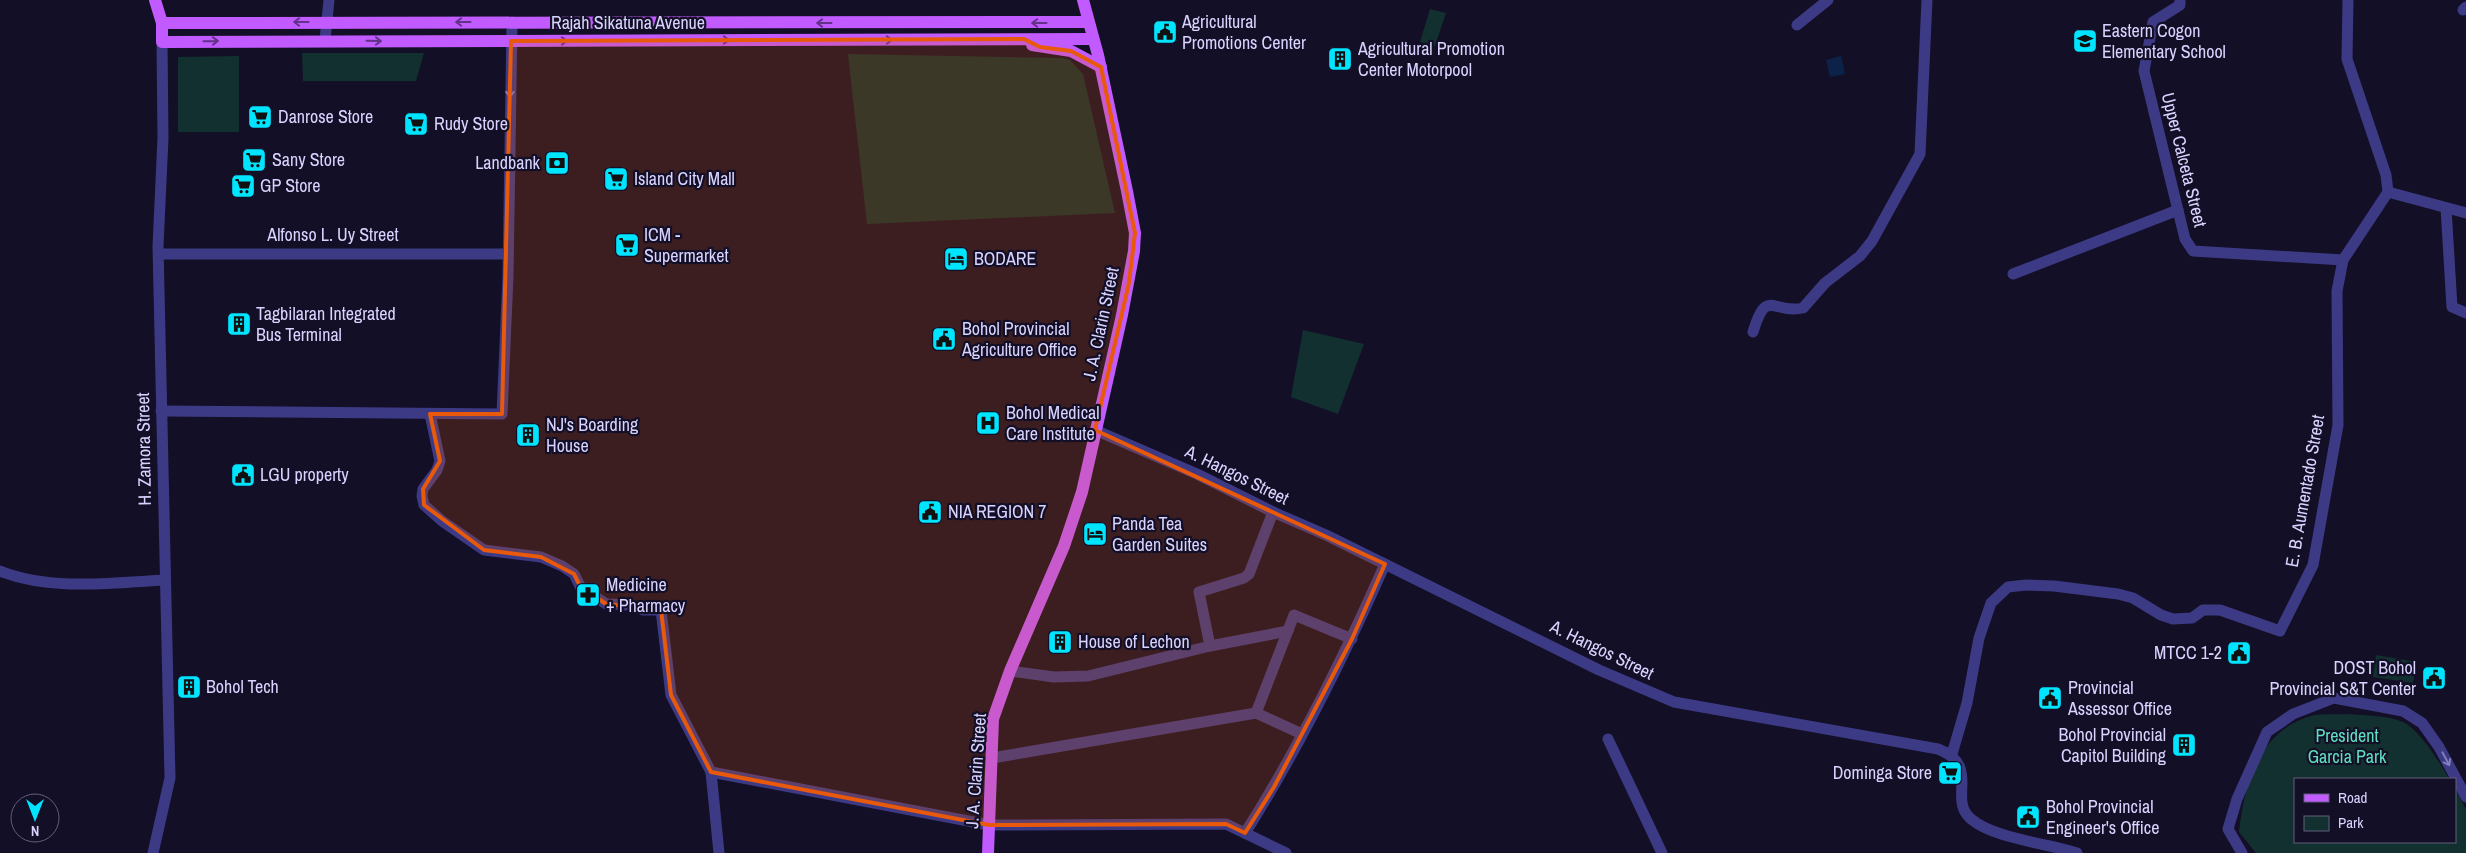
<svg xmlns="http://www.w3.org/2000/svg" width="2466" height="853" font-family="'Archivo Narrow',sans-serif">
	<rect width="100%" height="100%" fill="#130f26"/>
	<g fill="#12302f">
		<polygon points="1430,9 1446,13 1435,46 1420,42"/>
		<polygon points="302,53 424,53 416,81 303,81"/>
		<polygon points="848,54 1062,58 1070,60 1083,74 1115,213 867,224"/>
		<polygon points="239,56 239,132 178,132 178,57"/>
		<polygon points="1303,330 1364,344 1338,414 1291,397"/>
		<polygon points="2376,655 2417,662 2413,683 2373,677"/>
		<path d="M2349,714C2367,716 2387,715 2403,722C2419,729 2441,764 2449,779H2295V842H2455V789L2466,809V853H2256L2239,832C2244,784 2260,730 2311,716C2322,713 2337,715 2349,714Z"/>
	</g>
	<polygon fill="#0c2248" points="1841,56 1845,74 1830,77 1826,60"/>
	<g fill="none" stroke-linecap="round" stroke-linejoin="round">
		<g stroke="#3d3a85" stroke-width="11">
			<polyline points="2180,0 2180,5 2153,22 2144,71 2185,239 2193,251 2343,260"/>
			<polyline points="2463,10 2466,7"/>
			<polyline points="1797,25 1828,0"/>
			<polyline points="325,40 329,0"/>
			<polyline points="2388,192 2466,213"/>
			<polyline points="2446,208 2452,307 2466,313"/>
			<polyline points="159,254 507,254"/>
			<polyline points="2013,274 2178,210"/>
			<path d="M1753,332C1767,286 1773,315 1803,308L1825,283L1860,256L1872,241L1920,154L1927,0"/>
			<polyline points="161,411 502,414 508,276 512,22"/>
			<polyline points="430,414 440,461 437,470 423,489 422,496 424,505 442,521 484,550 541,557 562,566 574,574 580,586 606,604 631,605 643,610 661,610 671,695 711,772 989,825 1226,824 1286,853"/>
			<path d="M1095,430L1197,474L1273,512L1326,535L1599,670L1674,702L1938,749C1982,766 1947,799 1971,819C1995,839 2047,843 2077,853"/>
			<path d="M0,571C51,591 111,583 165,580"/>
			<polyline points="1210,646 1288,631"/>
			<polyline points="1010,671 1054,677 1088,676 1210,646 1199,592 1244,578 1249,574 1273,512"/>
			<polyline points="1256,713 1294,615 1352,639"/>
			<polyline points="1608,739 1662,853"/>
			<polyline points="1952,754 1967,703 1979,638 1991,603 2008,587 2026,585 2054,586 2118,594 2133,598 2161,615 2173,619 2192,618 2203,610 2220,610 2280,631 2313,565 2338,425 2337,291 2343,260 2388,192 2386,175 2347,59 2348,0"/>
			<polyline points="992,758 1256,713 1302,734"/>
			<polyline points="711,772 719,853"/>
			<path d="M1245,833C1299,748 1344,657 1385,564"/>
			<polyline points="153,853 170,778 158,246 163,138 162,42"/>
			<polyline points="2242,853 2228,829 2237,799 2267,732 2293,714 2334,698 2403,711 2422,723 2439,747 2466,797"/>
		</g>
		<g stroke="#c25bff" stroke-width="12">
			<polyline points="155,0 162,23 162,42 1093,39"/>
			<polyline points="162,23 1088,22"/>
			<polyline points="1032,45 1071,51 1101,67"/>
			<polyline points="988,853 993,719 1010,671 1064,546 1082,492 1122,315 1134,251 1135,233 1127,191 1098,55 1083,0"/>
		</g>
	</g>
	<defs><path id="oneway-shaft" d="M-6 0H5M1.5-3L5.5 0L1.5 3" fill="none" stroke-width="1.6" stroke-linecap="round" stroke-linejoin="round" transform="scale(1.25)"/></defs>
	<g stroke="#623188">
		<use href="#oneway-shaft" transform="translate(301 22) rotate(180)"/>
		<use href="#oneway-shaft" transform="translate(463 22) rotate(-180)"/>
		<use href="#oneway-shaft" transform="translate(824 23) rotate(-180)"/>
		<use href="#oneway-shaft" transform="translate(1039 23) rotate(180)"/>
		<use href="#oneway-shaft" transform="translate(722 40)"/>
		<use href="#oneway-shaft" transform="translate(885 40)"/>
		<use href="#oneway-shaft" transform="translate(211 41) rotate(-1)"/>
		<use href="#oneway-shaft" transform="translate(374 41) rotate(1)"/>
		<use href="#oneway-shaft" transform="translate(560 41) rotate(-1)"/>
	</g>
	<g stroke="#837fbc">
		<use href="#oneway-shaft" transform="translate(510 90) rotate(91)"/>
		<use href="#oneway-shaft" transform="translate(2446 759) rotate(62)"/>
	</g>
	<path fill="#e8590c" fill-opacity="0.2" stroke="#e8590c" stroke-width="4" stroke-linejoin="round" d="M1024,39L1040,47L1071,51L1101,67L1135,233L1129,283L1095,430L1385,564L1352,639L1274,787L1245,833L1226,824L989,825L711,772L671,695L661,610L606,604L580,586L574,574L541,557L484,550L424,505L423,489L440,461L430,414H502L511,41Z"/>
	<defs>
		<symbol id="civic-square" viewBox="-11 -11 22 22"><rect x="-9" y="-9" width="18" height="18" rx="4" fill="#00e5ff" stroke="#130f26"/><path d="M-.6-6.5H3V-4.5H.6V-3L4-1V1h2V6H-6V1h2V-1L-.6-3ZM-1.2 2.5V6h2.4V2.5Z" fill="#111"/></symbol>
		<symbol id="school-square" viewBox="-11 -11 22 22"><rect x="-9" y="-9" width="18" height="18" rx="4" fill="#00e5ff" stroke="#130f26"/><path d="M0-5L7-2L0 1L-7-2ZM-4 1L0 2.5L4 1V4Q0 6-4 4Z" fill="#111"/></symbol>
		<symbol id="building-square" viewBox="-11 -11 22 22"><rect x="-9" y="-9" width="18" height="18" rx="4" fill="#00e5ff" stroke="#130f26"/><path d="M-4-6H4V6H1V3H-1V6H-4ZM-2.5-4.3h1.7v1.8h-1.7ZM.8-4.3h1.7v1.8H.8ZM-2.5-1h1.7V.8h-1.7ZM.8-1h1.7V.8H.8Z" fill="#111"/></symbol>
		<symbol id="supermarket-square" viewBox="-11 -11 22 22"><rect x="-9" y="-9" width="18" height="18" rx="4" fill="#00e5ff" stroke="#130f26"/><path d="M-6-5.5h2.5l.6 2H6L4.5 2H-2.5L-4.4-4H-6ZM-1.5 3.2a1.3 1.3 0 1 0 .1 0ZM3 3.2a1.3 1.3 0 1 0 .1 0Z" fill="#111"/></symbol>
		<symbol id="bank-square" viewBox="-11 -11 22 22"><rect x="-9" y="-9" width="18" height="18" rx="4" fill="#00e5ff" stroke="#130f26"/><path d="M-6-4H6V4H-6ZM0-2.3a2.3 2.3 0 1 0 0 4.6a2.3 2.3 0 1 0 0-4.6Z" fill="#111"/></symbol>
		<symbol id="hotel-square" viewBox="-11 -11 22 22"><rect x="-9" y="-9" width="18" height="18" rx="4" fill="#00e5ff" stroke="#130f26"/><path d="M-6-4.5h1.5V1H6V5H4.5V3h-9V5H-6ZM-4 0a1.8 1.8 0 1 1 3.6 0ZM.5 0V-2.5h3Q6-2.5 6 0Z" fill="#111"/></symbol>
		<symbol id="hospital-square" viewBox="-11 -11 22 22"><rect x="-9" y="-9" width="18" height="18" rx="4" fill="#00e5ff" stroke="#130f26"/><path d="M-5-5h3v3.5h4V-5h3V5h-3V1.5h-4V5h-3Z" fill="#111"/></symbol>
		<symbol id="pharmacy-square" viewBox="-11 -11 22 22"><rect x="-9" y="-9" width="18" height="18" rx="4" fill="#00e5ff" stroke="#130f26"/><path d="M-2-6h4v4h4v4h-4v4h-4v-4h-4v-4h4Z" fill="#111"/></symbol>
	</defs>
	<g fill-rule="evenodd">
		<use href="#civic-square" x="1151" y="18" width="28" height="28"/>
		<use href="#school-square" x="2071" y="27" width="28" height="28"/>
		<use href="#building-square" x="1326" y="45" width="28" height="28"/>
		<use href="#supermarket-square" x="246" y="103" width="28" height="28"/>
		<use href="#supermarket-square" x="402" y="110" width="28" height="28"/>
		<use href="#supermarket-square" x="240" y="146" width="28" height="28"/>
		<use href="#bank-square" x="543" y="149" width="28" height="28"/>
		<use href="#supermarket-square" x="602" y="165" width="28" height="28"/>
		<use href="#supermarket-square" x="229" y="172" width="28" height="28"/>
		<use href="#supermarket-square" x="613" y="231" width="28" height="28"/>
		<use href="#hotel-square" x="942" y="245" width="28" height="28"/>
		<use href="#building-square" x="225" y="310" width="28" height="28"/>
		<use href="#civic-square" x="930" y="325" width="28" height="28"/>
		<use href="#hospital-square" x="974" y="409" width="28" height="28"/>
		<use href="#building-square" x="514" y="421" width="28" height="28"/>
		<use href="#civic-square" x="229" y="461" width="28" height="28"/>
		<use href="#civic-square" x="916" y="498" width="28" height="28"/>
		<use href="#hotel-square" x="1081" y="520" width="28" height="28"/>
		<use href="#pharmacy-square" x="574" y="581" width="28" height="28"/>
		<use href="#building-square" x="1046" y="628" width="28" height="28"/>
		<use href="#civic-square" x="2225" y="639" width="28" height="28"/>
		<use href="#civic-square" x="2420" y="664" width="28" height="28"/>
		<use href="#building-square" x="175" y="673" width="28" height="28"/>
		<use href="#civic-square" x="2036" y="684" width="28" height="28"/>
		<use href="#building-square" x="2170" y="731" width="28" height="28"/>
		<use href="#supermarket-square" x="1936" y="759" width="28" height="28"/>
		<use href="#civic-square" x="2014" y="803" width="28" height="28"/>
	</g>
	<g text-anchor="middle" stroke-width="4.5" stroke-linejoin="round" paint-order="stroke">
		<g font-size="18" fill="#d9d4ff" stroke="#130f26" text-anchor="start">
			<text x="1182" y="28">Agricultural<tspan x="1182" dy="21">Promotions Center</tspan></text>
			<text x="2102" y="37">Eastern Cogon<tspan x="2102" dy="21">Elementary School</tspan></text>
			<text x="1358" y="55">Agricultural Promotion<tspan x="1358" dy="21">Center Motorpool</tspan></text>
			<text x="278" y="123">Danrose Store</text>
			<text x="434" y="130">Rudy Store</text>
			<text x="272" y="166">Sany Store</text>
			<text x="540" y="169" text-anchor="end">Landbank</text>
			<text x="634" y="185">Island City Mall</text>
			<text x="260" y="192">GP Store</text>
			<text x="644" y="241">ICM -<tspan x="644" dy="21">Supermarket</tspan></text>
			<text x="974" y="265">BODARE</text>
			<text x="256" y="320">Tagbilaran Integrated<tspan x="256" dy="21">Bus Terminal</tspan></text>
			<text x="962" y="335">Bohol Provincial<tspan x="962" dy="21">Agriculture Office</tspan></text>
			<text x="1006" y="419">Bohol Medical<tspan x="1006" dy="21">Care Institute</tspan></text>
			<text x="546" y="431">NJ's Boarding<tspan x="546" dy="21">House</tspan></text>
			<text x="260" y="481">LGU property</text>
			<text x="948" y="518">NIA REGION 7</text>
			<text x="1112" y="530">Panda Tea<tspan x="1112" dy="21">Garden Suites</tspan></text>
			<text x="606" y="591">Medicine<tspan x="606" dy="21">+ Pharmacy</tspan></text>
			<text x="1078" y="648">House of Lechon</text>
			<text x="2222" y="659" text-anchor="end">MTCC 1-2</text>
			<text x="2416" y="674" text-anchor="end">DOST Bohol<tspan x="2416" dy="21">Provincial S&amp;T Center</tspan></text>
			<text x="206" y="693">Bohol Tech</text>
			<text x="2068" y="694">Provincial<tspan x="2068" dy="21">Assessor Office</tspan></text>
			<text x="2166" y="741" text-anchor="end">Bohol Provincial<tspan x="2166" dy="21">Capitol Building</tspan></text>
			<text x="1932" y="779" text-anchor="end">Dominga Store</text>
			<text x="2046" y="813">Bohol Provincial<tspan x="2046" dy="21">Engineer's Office</tspan></text>
		</g>
		<g font-size="18" fill="#d9d4ff" stroke="#130f26">
			<text x="628" y="29">Rajah Sikatuna Avenue</text>
			<text transform="translate(2184 160) rotate(76)" y="6">Upper Calceta Street</text>
			<text x="333" y="241">Alfonso L. Uy Street</text>
			<text transform="translate(1101 324) rotate(-78)" y="6">J. A. Clarin Street</text>
			<text transform="translate(144 449) rotate(-91)" y="6">H. Zamora Street</text>
			<text transform="translate(1237 475) rotate(26)" y="6">A. Hangos Street</text>
			<text transform="translate(2305 491) rotate(-80)" y="6">E. B. Aumentado Street</text>
			<text transform="translate(1602 650) rotate(26)" y="6">A. Hangos Street</text>
			<text transform="translate(976 771) rotate(-86)" y="6">J. A. Clarin Street</text>
		</g>
		<g font-size="18" fill="#5fe0c0" stroke="#130f26">
			<text x="2347" y="742">President<tspan x="2347" dy="21">Garcia Park</tspan></text>
		</g>
	</g>
	<rect x="2294" y="778" width="162" height="65" fill="#130f26" stroke="#625e7d"/>
	<rect x="2304" y="794" width="25" height="8" fill="#c25bff" stroke="#625e7d"/>
	<text x="2338" y="803" font-size="15" fill="#d9d4ff">Road</text>
	<rect x="2304" y="816" width="25" height="15" fill="#12302f" stroke="#625e7d"/>
	<text x="2338" y="828" font-size="15" fill="#d9d4ff">Park</text>
	<g transform="translate(35 818) rotate(180)"><circle r="24" fill="#130f26" stroke="#625e7d"/>
	<path d="M0-4L9 19L0 12L-9 19Z" fill="#00e5ff"/>
	<text y="-8" font-size="14" font-weight="bold" text-anchor="middle" fill="#d9d4ff">N</text>
	</g>
</svg>
